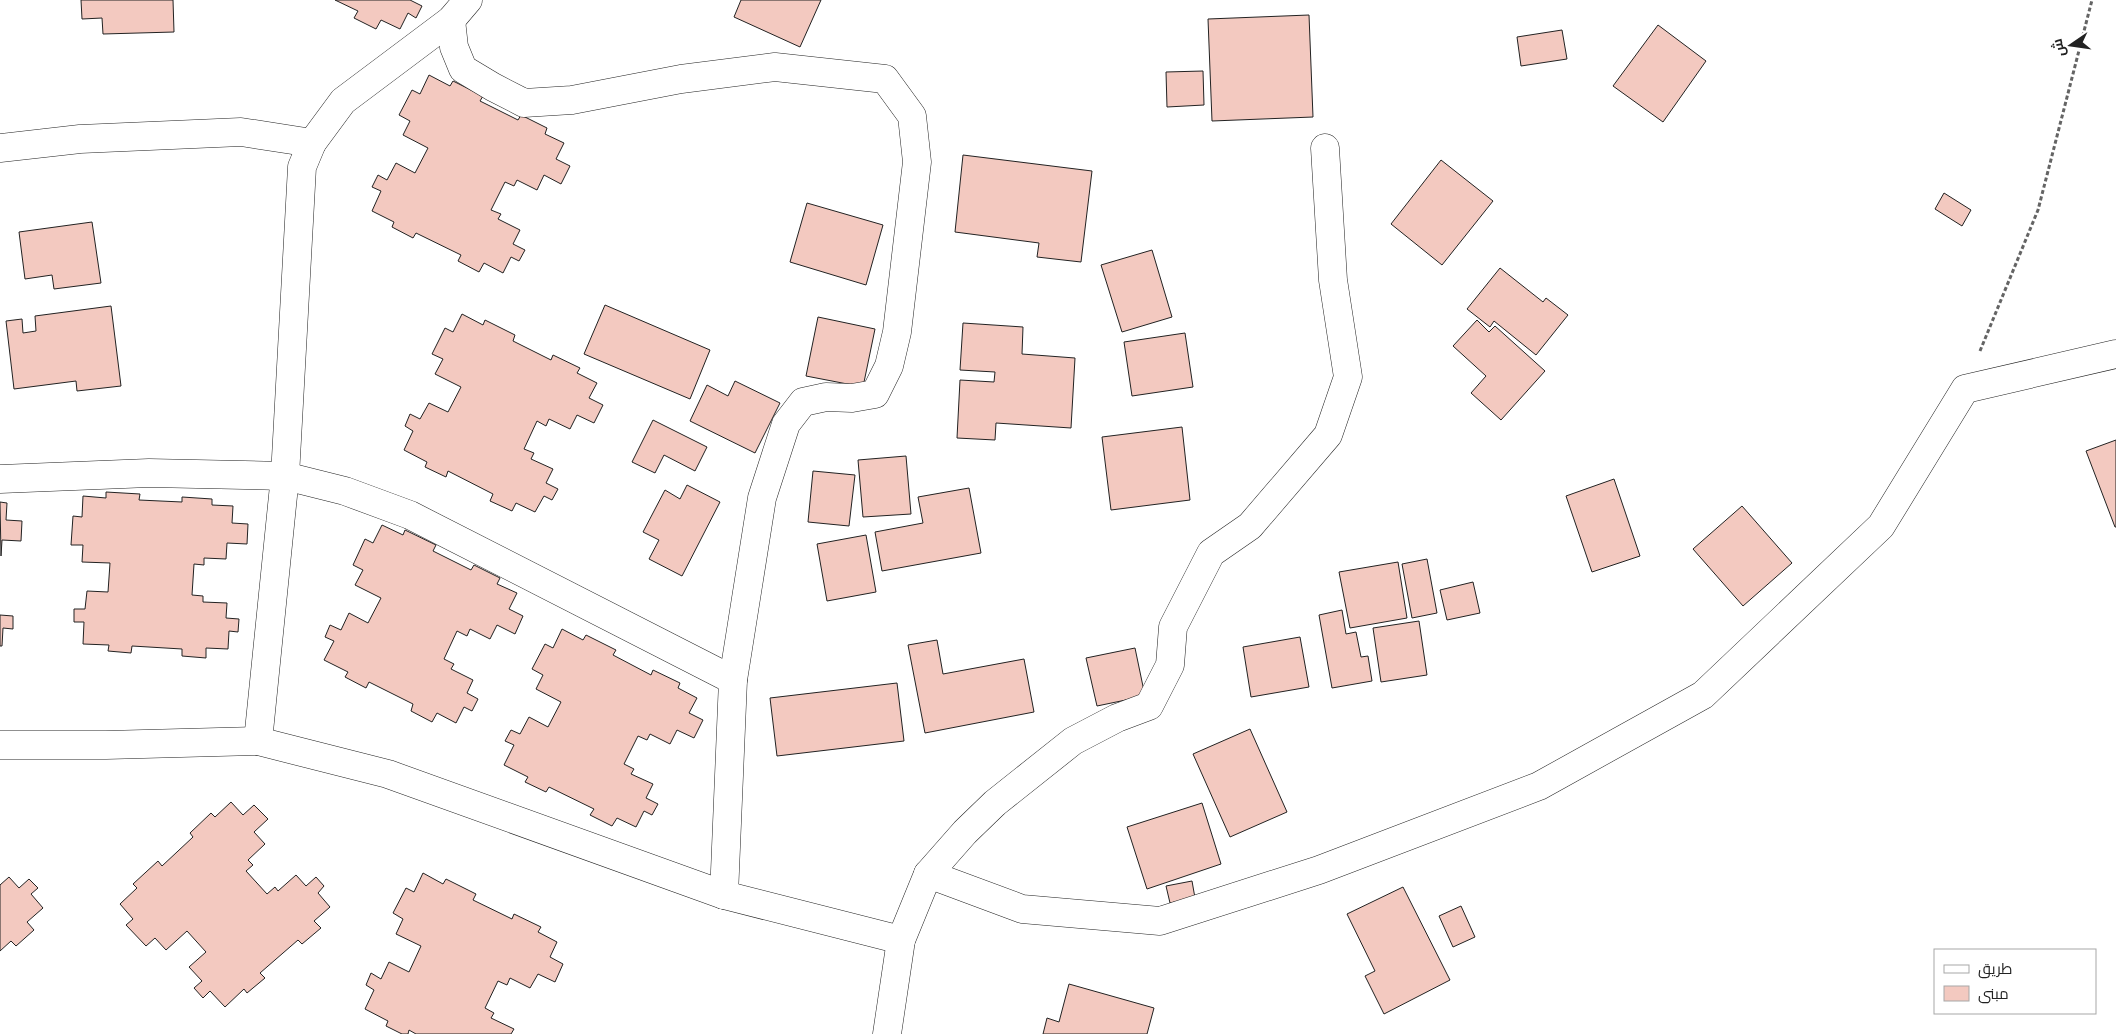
<svg xmlns="http://www.w3.org/2000/svg" width="2116" height="1034" font-family="'PT Sans Narrow',Cairo,sans-serif">
	<rect width="100%" height="100%" fill="#fff"/>
	<g fill="#f3c9c0" stroke="#222">
		<polygon points="81,0 173,0 174,32 103,34 102,18 82,19"/>
		<polygon points="335,0 410,0 422,6 416,18 408,13 400,29 381,20 376,29 354,18 358,11"/>
		<polygon points="741,0 821,0 800,47 734,17"/>
		<polygon points="1309,15 1313,117 1212,121 1208,19"/>
		<polygon points="1658,25 1706,61 1663,122 1613,86"/>
		<polygon points="1562,30 1567,59 1521,66 1517,37"/>
		<polygon points="1203,71 1204,105 1167,107 1166,72"/>
		<polygon points="429,75 450,86 453,81 483,96 480,101 518,120 521,115 547,128 545,134 564,143 556,159 570,166 561,184 544,175 537,190 517,180 514,186 505,182 491,210 501,214 498,219 520,230 513,244 525,250 519,261 511,257 503,273 484,263 479,272 458,261 461,255 416,233 413,238 392,227 394,222 372,211 381,191 372,187 378,175 387,180 396,163 415,173 428,148 403,135 410,121 399,115 412,90 420,94"/>
		<polygon points="963,155 1092,171 1081,262 1037,257 1039,243 955,232"/>
		<polygon points="1441,160 1493,201 1442,265 1391,224"/>
		<polygon points="1944,193 1971,210 1962,226 1935,209"/>
		<polygon points="807,203 883,225 866,285 790,262"/>
		<polygon points="92,222 101,283 54,289 52,275 25,279 19,232"/>
		<polygon points="1152,250 1172,317 1122,332 1101,265"/>
		<polygon points="1500,268 1543,302 1546,298 1568,315 1536,355 1494,321 1490,327 1467,309"/>
		<polygon points="605,305 710,350 690,399 584,354"/>
		<polygon points="111,306 121,386 77,391 76,381 14,389 6,321 22,319 23,333 36,331 35,316"/>
		<polygon points="462,314 483,325 485,320 515,335 513,341 551,360 553,355 580,368 577,373 597,383 589,398 603,405 594,423 577,415 570,429 549,419 546,426 537,421 524,449 534,453 531,459 553,469 546,483 558,489 552,500 544,496 535,512 516,503 512,511 490,501 493,494 448,471 446,477 425,467 427,462 404,450 413,431 405,426 410,414 420,419 429,403 448,412 461,387 435,374 443,359 432,354 445,328 453,332"/>
		<polygon points="818,317 875,329 863,387 806,376"/>
		<polygon points="1477,320 1489,332 1495,326 1545,371 1501,420 1471,393 1486,376 1453,346"/>
		<polygon points="963,323 1023,327 1022,354 1075,358 1071,428 996,423 995,440 957,438 960,380 994,382 995,372 960,370"/>
		<polygon points="1185,333 1193,387 1132,396 1124,342"/>
		<polygon points="735,381 780,403 755,453 690,421 707,385 728,396"/>
		<polygon points="653,420 707,447 695,471 664,455 655,473 632,462"/>
		<polygon points="1182,427 1190,500 1111,510 1102,437"/>
		<polygon points="2116,440 2116,527 2115,527 2086,451"/>
		<polygon points="906,456 911,514 863,517 858,460"/>
		<polygon points="813,471 855,475 849,526 808,522"/>
		<polygon points="1614,479 1640,556 1592,572 1566,496"/>
		<polygon points="687,485 720,502 682,576 649,559 659,540 643,532 665,490 680,499"/>
		<polygon points="969,488 981,553 882,571 875,532 923,523 918,497"/>
		<polygon points="106,492 140,494 139,500 182,502 182,497 212,499 212,505 233,506 232,523 248,524 247,544 227,543 226,559 204,558 204,565 194,564 192,595 203,596 203,602 227,603 226,618 239,619 238,632 229,631 228,649 206,648 206,658 182,656 182,649 132,646 131,653 108,651 109,645 83,644 84,622 74,622 74,609 85,609 87,591 108,592 110,563 82,562 83,545 71,545 73,516 82,517 83,496 106,498"/>
		<polygon points="0,502 7,503 6,520 22,521 21,541 2,540 1,556"/>
		<polygon points="1742,506 1792,563 1743,606 1693,549"/>
		<polygon points="382,525 403,535 405,530 436,545 433,551 471,570 474,565 500,578 497,584 517,593 509,609 523,616 515,634 497,625 490,639 470,629 467,636 457,631 444,659 454,664 451,669 473,680 467,693 478,699 472,711 464,707 456,723 437,713 432,722 411,711 413,704 369,682 366,688 345,677 348,672 324,660 334,641 325,637 330,625 341,630 349,613 368,623 381,598 355,585 363,570 353,565 365,539 373,543"/>
		<polygon points="866,535 876,592 827,601 817,544"/>
		<polygon points="1427,559 1437,613 1412,618 1402,564"/>
		<polygon points="1398,562 1407,618 1350,628 1339,572"/>
		<polygon points="1473,582 1480,613 1447,620 1440,590"/>
		<polygon points="1342,610 1346,634 1356,632 1361,657 1368,656 1372,681 1332,688 1319,615"/>
		<polygon points="0,615 13,616 13,629 3,628 2,646 0,646"/>
		<polygon points="1419,621 1427,675 1381,682 1373,628"/>
		<polygon points="562,629 583,640 586,635 616,650 613,655 651,675 653,670 680,683 678,688 697,698 689,713 703,720 694,738 677,730 670,744 650,734 647,740 638,736 624,764 634,769 631,774 653,784 646,798 658,804 652,815 644,811 636,827 617,818 612,826 590,815 594,809 549,787 546,792 525,782 528,777 504,765 514,745 505,741 511,730 520,734 529,717 548,727 561,702 536,689 543,675 532,669 545,644 553,648"/>
		<polygon points="1300,637 1309,687 1251,697 1243,647"/>
		<polygon points="937,640 943,674 1024,659 1034,712 925,733 908,645"/>
		<polygon points="1135,648 1145,696 1097,706 1086,658"/>
		<polygon points="897,683 904,741 777,756 770,698"/>
		<polygon points="1250,729 1287,812 1230,837 1193,754"/>
		<polygon points="231,802 243,815 254,805 268,819 254,832 265,844 248,860 253,865 246,871 267,894 275,887 278,891 296,875 306,886 316,877 324,886 318,893 330,907 314,921 321,928 302,944 298,940 260,973 265,978 247,993 244,989 225,1007 210,991 203,998 194,988 202,981 189,967 206,952 187,931 166,950 155,938 146,946 126,925 133,919 120,904 137,888 133,884 158,861 162,866 193,837 190,833 211,813 215,817"/>
		<polygon points="1202,803 1221,864 1147,889 1127,827"/>
		<polygon points="423,873 443,884 446,879 476,894 473,900 512,919 514,914 541,927 538,932 557,942 550,957 563,964 555,982 538,974 530,988 510,978 507,985 498,981 485,1008 494,1013 491,1018 514,1029 511,1034 416,1034 409,1030 408,1034 402,1034 386,1026 388,1021 365,1009 374,990 366,985 371,973 381,979 389,962 409,972 421,946 396,934 403,919 393,913 406,888 414,892"/>
		<polygon points="9,877 19,888 29,879 38,888 31,894 43,908 27,922 34,930 16,946 11,941 0,951 0,885"/>
		<polygon points="1192,881 1195,898 1170,903 1166,886"/>
		<polygon points="1403,887 1450,980 1384,1014 1365,976 1375,971 1347,914"/>
		<polygon points="1461,906 1475,937 1453,947 1439,916"/>
		<polygon points="1069,984 1154,1008 1147,1034 1043,1034 1047,1018 1059,1022"/>
	</g>
	<g fill="none" stroke-linecap="round" stroke-linejoin="round">
		<defs>
			<g id="minor">
				<polyline points="451,20 454,47 463,69 493,87 524,103 572,100 681,79 775,67 885,79 912,116 917,162 897,332 889,366 875,394 852,398 826,397 803,402 786,424 762,498 733,680 724,895"/>
				<polyline points="0,148 80,139 241,132 312,143"/>
				<polyline points="0,479 149,473 285,476 345,491 410,515 733,680"/>
				<polyline points="258,741 285,476 302,167 312,143 343,101 451,20 468,0"/>
				<polyline points="0,745 106,745 258,741 388,774 724,895 901,940"/>
				<polyline points="928,874 1022,909 1160,921 1319,870 1539,786 1703,695 1881,526 1965,389 2116,354"/>
				<polyline points="887,1034 901,940 928,874 965,832 995,803 1073,741 1117,718 1149,706 1170,665 1173,627 1211,553 1250,526 1328,435 1348,377 1333,280 1325,148"/>
			</g>
		</defs>
		<use href="#minor" stroke="#222" stroke-width="29"/>
		<polyline stroke="#646464" stroke-width="3" stroke-dasharray="4 2.5" stroke-linecap="butt" points="1980,351 2038,210 2092,0"/>
		<use href="#minor" stroke="#fff" stroke-width="28"/>
	</g>
	<rect x="1934" y="949" width="162" height="65" fill="#ffffff" stroke="#a7a7a7"/>
	<rect x="1944" y="965" width="25" height="8" fill="#ffffff" stroke="#a7a7a7"/>
	<text x="1978" y="974" font-size="15" fill="#222222">طريق</text>
	<rect x="1944" y="986" width="25" height="15" fill="#f3c9c0" stroke="#a7a7a7"/>
	<text x="1978" y="999" font-size="15" fill="#222222">مبنى</text>
	<g transform="translate(2071 45) rotate(257)" stroke="#ffffff" stroke-width="4" paint-order="stroke">
	<path d="M0-4L9 19L0 12L-9 19Z" fill="#222222"/>
	<text y="-8" font-size="14" font-weight="bold" text-anchor="middle" fill="#222222">ش</text>
	</g>
</svg>
